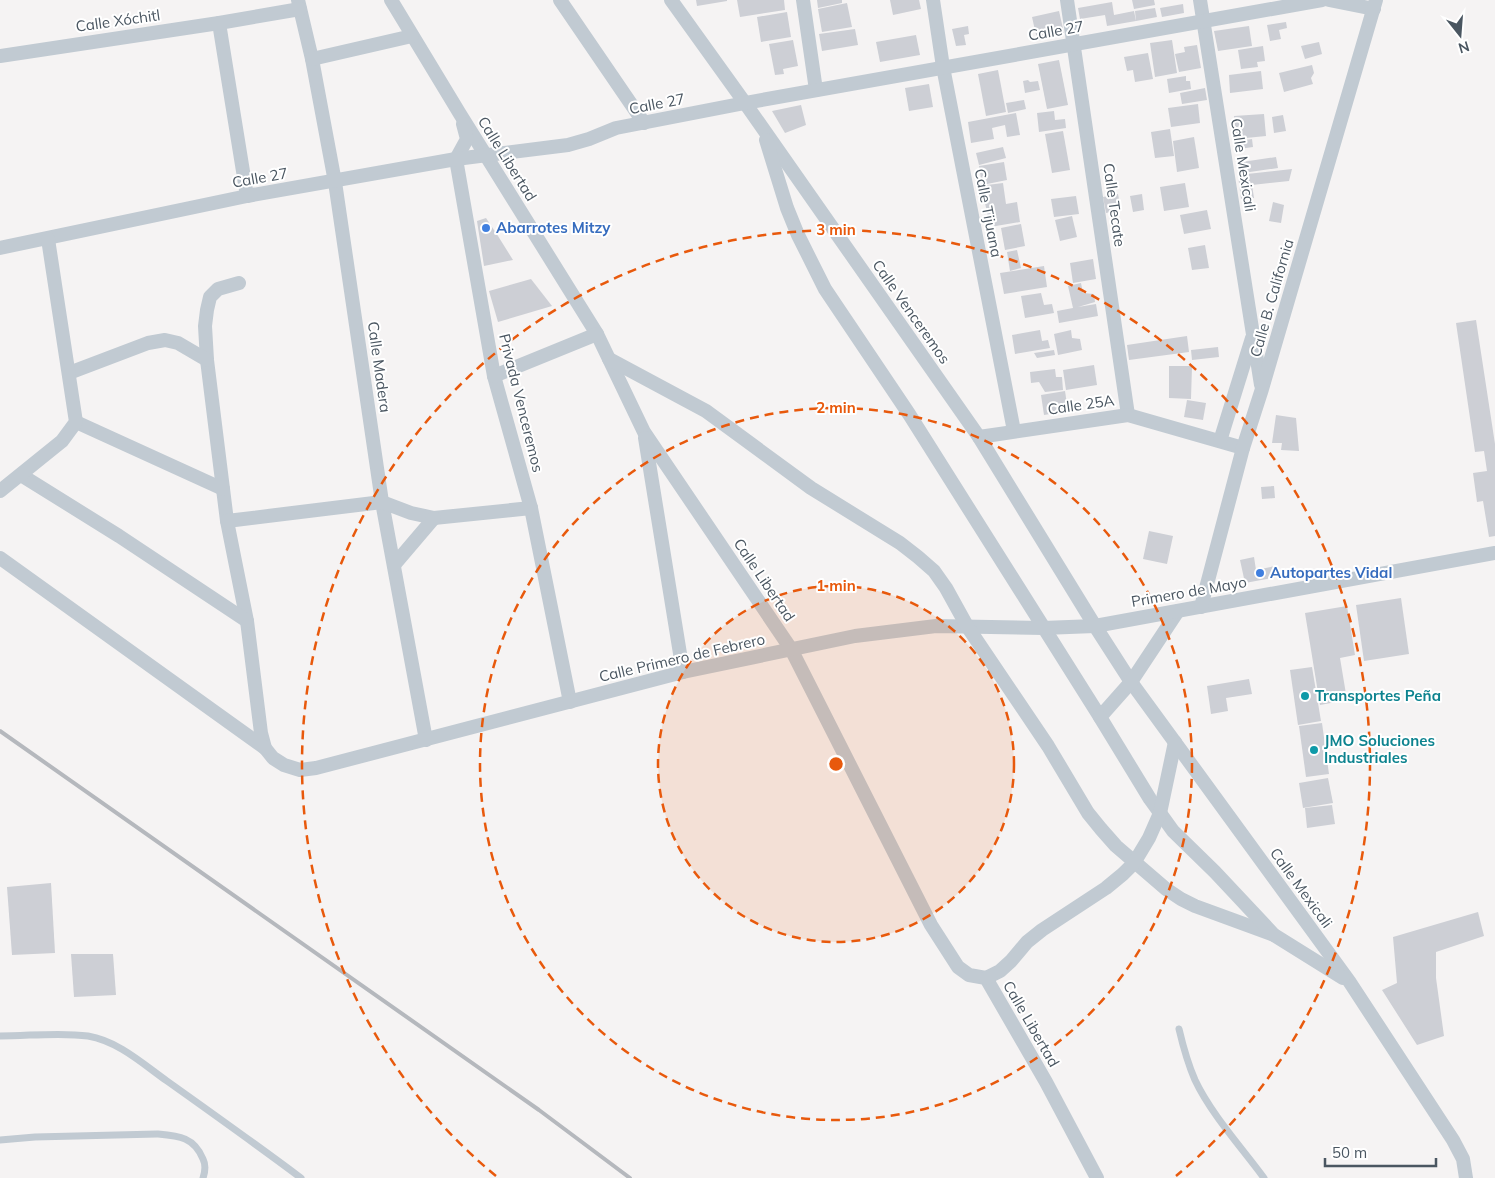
<svg xmlns="http://www.w3.org/2000/svg" width="1495" height="1178" font-family="Mulish,sans-serif">
	<rect width="100%" height="100%" fill="#f5f3f3"/>
	<g fill="#cdcfd5">
		<polygon points="696,0 727,0 727,1 697,6"/>
		<polygon points="737,0 784,0 785,10 740,17"/>
		<polygon points="817,0 842,0 842,3 818,8"/>
		<polygon points="890,0 919,0 921,9 893,15"/>
		<polygon points="1132,0 1154,0 1155,5 1134,9"/>
		<polygon points="1112,2 1114,15 1134,11 1136,21 1107,26 1105,15 1080,19 1078,8"/>
		<polygon points="847,3 852,27 822,32 818,9"/>
		<polygon points="1183,4 1184,13 1162,17 1160,8"/>
		<polygon points="1155,8 1157,17 1136,21 1135,11"/>
		<polygon points="1059,11 1064,33 1037,39 1032,17"/>
		<polygon points="787,12 791,37 761,42 757,17"/>
		<polygon points="1286,22 1287,28 1279,30 1281,39 1270,41 1267,25"/>
		<polygon points="968,26 969,34 964,35 966,45 956,46 952,29"/>
		<polygon points="1249,26 1252,46 1218,51 1214,31"/>
		<polygon points="855,29 858,45 822,51 819,34"/>
		<polygon points="916,35 920,55 880,62 876,42"/>
		<polygon points="793,40 798,66 783,69 784,74 775,75 769,44"/>
		<polygon points="1172,40 1177,73 1155,77 1150,43"/>
		<polygon points="1319,42 1322,54 1305,59 1301,46"/>
		<polygon points="1197,45 1201,68 1179,72 1175,54 1185,52 1184,47"/>
		<polygon points="1263,46 1265,61 1257,62 1258,67 1241,69 1238,50"/>
		<polygon points="1148,53 1153,79 1135,82 1133,70 1127,71 1124,57"/>
		<polygon points="1059,60 1068,105 1047,109 1038,64"/>
		<polygon points="1312,65 1314,73 1311,78 1313,84 1284,92 1279,73"/>
		<polygon points="998,70 1006,112 986,116 978,74"/>
		<polygon points="1261,71 1263,89 1230,93 1229,75"/>
		<polygon points="1186,76 1186,81 1190,81 1191,89 1169,93 1167,79"/>
		<polygon points="1028,80 1030,82 1038,81 1040,90 1025,93 1023,81"/>
		<polygon points="929,84 933,107 909,111 905,88"/>
		<polygon points="1205,88 1207,100 1182,104 1180,93"/>
		<polygon points="1024,100 1026,109 1008,113 1006,103"/>
		<polygon points="1198,104 1200,123 1171,127 1168,108"/>
		<polygon points="801,105 806,125 785,133 772,111"/>
		<polygon points="1054,111 1055,120 1065,119 1066,128 1039,132 1037,113"/>
		<polygon points="1016,113 1020,135 1007,137 1005,125 992,128 994,139 971,143 968,122"/>
		<polygon points="1264,114 1266,136 1236,139 1234,116"/>
		<polygon points="1283,115 1286,131 1274,133 1272,117"/>
		<polygon points="1170,129 1174,156 1155,158 1151,132"/>
		<polygon points="1063,131 1070,170 1052,173 1045,134"/>
		<polygon points="1194,137 1199,168 1177,172 1173,141"/>
		<polygon points="1252,139 1253,147 1239,149 1238,141"/>
		<polygon points="1003,147 1006,158 979,165 976,153"/>
		<polygon points="1276,157 1278,168 1243,173 1242,162"/>
		<polygon points="1004,162 1007,180 982,185 979,166"/>
		<polygon points="1292,169 1289,181 1252,185 1254,198 1241,199 1238,175"/>
		<polygon points="1003,183 1006,204 1017,202 1020,222 990,227 984,198 989,197 987,185"/>
		<polygon points="1185,183 1189,207 1164,211 1160,187"/>
		<polygon points="1118,194 1121,210 1106,213 1103,197"/>
		<polygon points="1142,194 1144,210 1133,212 1130,196"/>
		<polygon points="1076,196 1079,214 1054,217 1051,199"/>
		<polygon points="1273,202 1284,205 1281,223 1269,221"/>
		<polygon points="1207,210 1211,229 1184,234 1180,215"/>
		<polygon points="1072,216 1077,237 1060,241 1055,220"/>
		<polygon points="486,218 498,236 513,260 484,266 477,221"/>
		<polygon points="1021,224 1025,246 1005,250 1001,228"/>
		<polygon points="1205,245 1209,268 1192,270 1188,248"/>
		<polygon points="1017,250 1021,268 1010,271 1007,252"/>
		<polygon points="1093,259 1096,279 1073,283 1070,263"/>
		<polygon points="1044,266 1047,287 1004,294 1000,273"/>
		<polygon points="531,279 552,306 498,322 489,291"/>
		<polygon points="1081,283 1083,293 1094,294 1095,302 1078,307 1096,304 1098,316 1059,323 1057,311 1073,308 1068,286"/>
		<polygon points="1041,293 1044,305 1052,304 1054,313 1025,318 1021,296"/>
		<polygon points="1476,320 1495,444 1495,536 1489,537 1483,501 1477,502 1473,473 1487,471 1484,451 1475,452 1456,323"/>
		<polygon points="1040,330 1042,341 1048,340 1050,348 1015,354 1012,335"/>
		<polygon points="1071,330 1072,338 1080,339 1082,350 1058,355 1054,334"/>
		<polygon points="1187,336 1189,352 1129,360 1127,345"/>
		<polygon points="1218,347 1219,357 1192,360 1191,350"/>
		<polygon points="1054,350 1055,355 1037,358 1034,353"/>
		<polygon points="1094,365 1097,385 1066,390 1063,370"/>
		<polygon points="1169,366 1192,366 1191,399 1169,398"/>
		<polygon points="1055,369 1056,377 1062,377 1063,390 1045,392 1039,382 1031,383 1030,372"/>
		<polygon points="1065,391 1068,411 1044,415 1041,395"/>
		<polygon points="1187,400 1206,403 1203,420 1184,417"/>
		<polygon points="1276,415 1296,418 1299,451 1281,450 1282,443 1272,443"/>
		<polygon points="1274,486 1275,498 1262,499 1261,487"/>
		<polygon points="1149,531 1173,536 1167,564 1143,559"/>
		<polygon points="1254,557 1256,570 1275,566 1277,577 1245,583 1240,560"/>
		<polygon points="1401,598 1409,654 1364,661 1356,605"/>
		<polygon points="1347,606 1355,655 1340,658 1347,700 1320,705 1305,613"/>
		<polygon points="1312,667 1321,721 1298,725 1290,670"/>
		<polygon points="1249,679 1252,694 1226,698 1228,711 1211,714 1207,686"/>
		<polygon points="1322,723 1329,774 1306,777 1299,726"/>
		<polygon points="1328,778 1333,803 1303,808 1299,783"/>
		<polygon points="1332,805 1335,824 1307,828 1305,808"/>
		<polygon points="51,883 55,953 12,955 7,887"/>
		<polygon points="1478,912 1484,936 1436,952 1436,978 1444,1036 1417,1045 1382,990 1397,983 1393,937"/>
		<polygon points="71,954 113,954 116,995 74,997"/>
	</g>
	<g fill="none" stroke-linecap="round" stroke-linejoin="round">
		<g stroke="#c1cad2" stroke-width="7">
			<path d="M1179,1029C1183,1046 1188,1064 1195,1080C1211,1114 1242,1148 1264,1178"/>
			<path d="M0,1036C29,1036 60,1032 88,1036C118,1041 143,1064 167,1081C212,1113 257,1145 301,1178"/>
			<path d="M0,1140L35,1137L157,1134C179,1136 194,1137 203,1159C206,1165 205,1172 203,1178"/>
		</g>
		<g stroke="#c1cad2" stroke-width="14">
			<polyline points="298,0 312,59 335,182 382,502 426,740"/>
			<polyline points="391,0 460,114 597,334 644,432 791,649 931,925 958,967 969,975 986,978 1046,1082 1097,1178"/>
			<polyline points="560,0 644,123"/>
			<polyline points="671,0 745,103 979,437 1095,626 1131,682 1349,981 1453,1140 1463,1159 1466,1178"/>
			<polyline points="803,0 816,90"/>
			<polyline points="933,0 943,67 1014,431"/>
			<polyline points="1067,0 1128,415"/>
			<polyline points="1200,0 1261,385"/>
			<polyline points="1329,0 1374,9"/>
			<polyline points="219,23 247,196"/>
			<polyline points="0,56 219,23 300,9"/>
			<polyline points="312,59 412,36"/>
			<polyline points="463,124 467,139 456,159 494,376 531,508 570,702"/>
			<polyline points="766,140 787,208 798,235 825,289 909,414 1100,717 1131,682 1178,611"/>
			<polyline points="0,248 247,196 456,159 568,145 589,139 616,128 745,103 1322,0"/>
			<polyline points="239,283 218,289 210,297 207,310 205,326 207,360 227,521 247,621 261,733 265,748 273,758 284,765 300,770 316,768 683,672 855,636 936,626 1043,628 1095,626 1495,553"/>
			<polyline points="609,359 706,411 811,488 900,543 918,557 934,571 946,588 967,626 1048,746 1088,813 1101,829 1116,846 1166,889 1181,899 1195,906 1274,935"/>
			<polyline points="69,373 148,343 165,340 178,343 207,360"/>
			<polyline points="494,376 597,334"/>
			<polyline points="76,422 223,489"/>
			<polyline points="979,437 1128,415 1243,448"/>
			<polyline points="645,438 683,672"/>
			<polyline points="1220,441 1252,338"/>
			<polyline points="21,475 119,536 247,621"/>
			<polyline points="0,491 62,441 76,422 48,239"/>
			<polyline points="227,521 382,502 411,513 434,518 531,508"/>
			<polyline points="0,558 265,748"/>
			<polyline points="394,565 434,518"/>
			<polyline points="1201,607 1243,448 1262,389 1376,0"/>
			<polyline points="1100,717 1150,799 1173,831 1215,872 1274,935 1343,978"/>
			<polyline points="986,978 1000,971 1011,961 1027,942 1042,930 1106,888 1123,874 1134,863 1149,838 1160,813 1175,742"/>
		</g>
		<polyline stroke="#b5b8bd" stroke-width="4" points="0,731 539,1110 630,1178"/>
	</g>
	<circle cx="836" cy="764" r="178" fill="#e8590c" fill-opacity=".12"/>
	<g fill="none" stroke="#e8590c" stroke-width="2.5" stroke-dasharray="9 6">
		<circle cx="836" cy="764" r="178"/>
		<circle cx="836" cy="764" r="356"/>
		<path d="M496 1176A534 534 0 1 1 1176 1176"/>
	</g>
	<g fill="#3f7fe0" stroke="#fff" stroke-width="2">
		<circle cx="486" cy="228" r="5"/>
		<circle cx="1260" cy="573" r="5"/>
	</g>
	<g fill="#0f9aa8" stroke="#fff" stroke-width="2">
		<circle cx="1305" cy="696" r="5"/>
		<circle cx="1314" cy="750" r="5"/>
	</g>
	<g text-anchor="middle" stroke-width="4" stroke-linejoin="round" paint-order="stroke">
		<g font-size="15" fill="#4a5661" stroke="#fff">
			<text transform="translate(118 21) rotate(-8)" y="5">Calle Xóchitl</text>
			<text transform="translate(1056 31) rotate(-10)" y="5">Calle 27</text>
			<text transform="translate(657 104) rotate(-11)" y="5">Calle 27</text>
			<text transform="translate(507 159) rotate(58)" y="5">Calle Libertad</text>
			<text transform="translate(1243 165) rotate(81)" y="5">Calle Mexicali</text>
			<text transform="translate(260 178) rotate(-10)" y="5">Calle 27</text>
			<text transform="translate(1114 205) rotate(82)" y="5">Calle Tecate</text>
			<text transform="translate(988 213) rotate(79)" y="5">Calle Tijuana</text>
			<text transform="translate(1272 298) rotate(-74)" y="5">Calle B. California</text>
			<text transform="translate(911 312) rotate(55)" y="5">Calle Venceremos</text>
			<text transform="translate(379 367) rotate(82)" y="5">Calle Madera</text>
			<text transform="translate(521 403) rotate(76)" y="5">Privada Venceremos</text>
			<text transform="translate(1081 405) rotate(-8)" y="5">Calle 25A</text>
			<text transform="translate(764 580) rotate(56)" y="5">Calle Libertad</text>
			<text transform="translate(1189 592) rotate(-10)" y="5">Primero de Mayo</text>
			<text transform="translate(682 658) rotate(-13)" y="5">Calle Primero de Febrero</text>
			<text transform="translate(1301 888) rotate(54)" y="5">Calle Mexicali</text>
			<text transform="translate(1031 1024) rotate(60)" y="5">Calle Libertad</text>
		</g>
		<g font-size="15" font-weight="bold" fill="#366cbe" stroke="#fff" text-anchor="start">
			<text x="496" y="233">Abarrotes Mitzy</text>
			<text x="1270" y="578">Autopartes Vidal</text>
		</g>
		<g font-size="15" font-weight="bold" fill="#0d838f" stroke="#fff" text-anchor="start">
			<text x="1315" y="701">Transportes Peña</text>
			<text x="1324" y="746">JMO Soluciones<tspan x="1324" dy="17">Industriales</tspan></text>
		</g>
	</g>
	<circle cx="836" cy="764" r="8" fill="#e8590c" stroke="#fff" stroke-width="2.5"/>
	<g font-size="15" text-anchor="middle" font-weight="bold" fill="#e8590c" stroke="#fff" stroke-width="4" stroke-linejoin="round" paint-order="stroke">
		<text x="836" y="235">3 min</text>
		<text x="836" y="413">2 min</text>
		<text x="836" y="591">1 min</text>
	</g>
	<g transform="translate(1460 35) rotate(163)" stroke="#ffffff" stroke-width="4" paint-order="stroke">
	<path d="M0-4L9 19L0 12L-9 19Z" fill="#4a5661"/>
	<text y="-8" font-size="14" font-weight="bold" text-anchor="middle" fill="#4a5661">N</text>
	</g>
	<path d="M1325 1158v8h111v-8" fill="none" stroke="#4a5661" stroke-width="2.5"/>
	<text x="1332" y="1158" font-size="15" fill="#4a5661" stroke="#ffffff" stroke-width="4" paint-order="stroke">50 m</text>
</svg>
